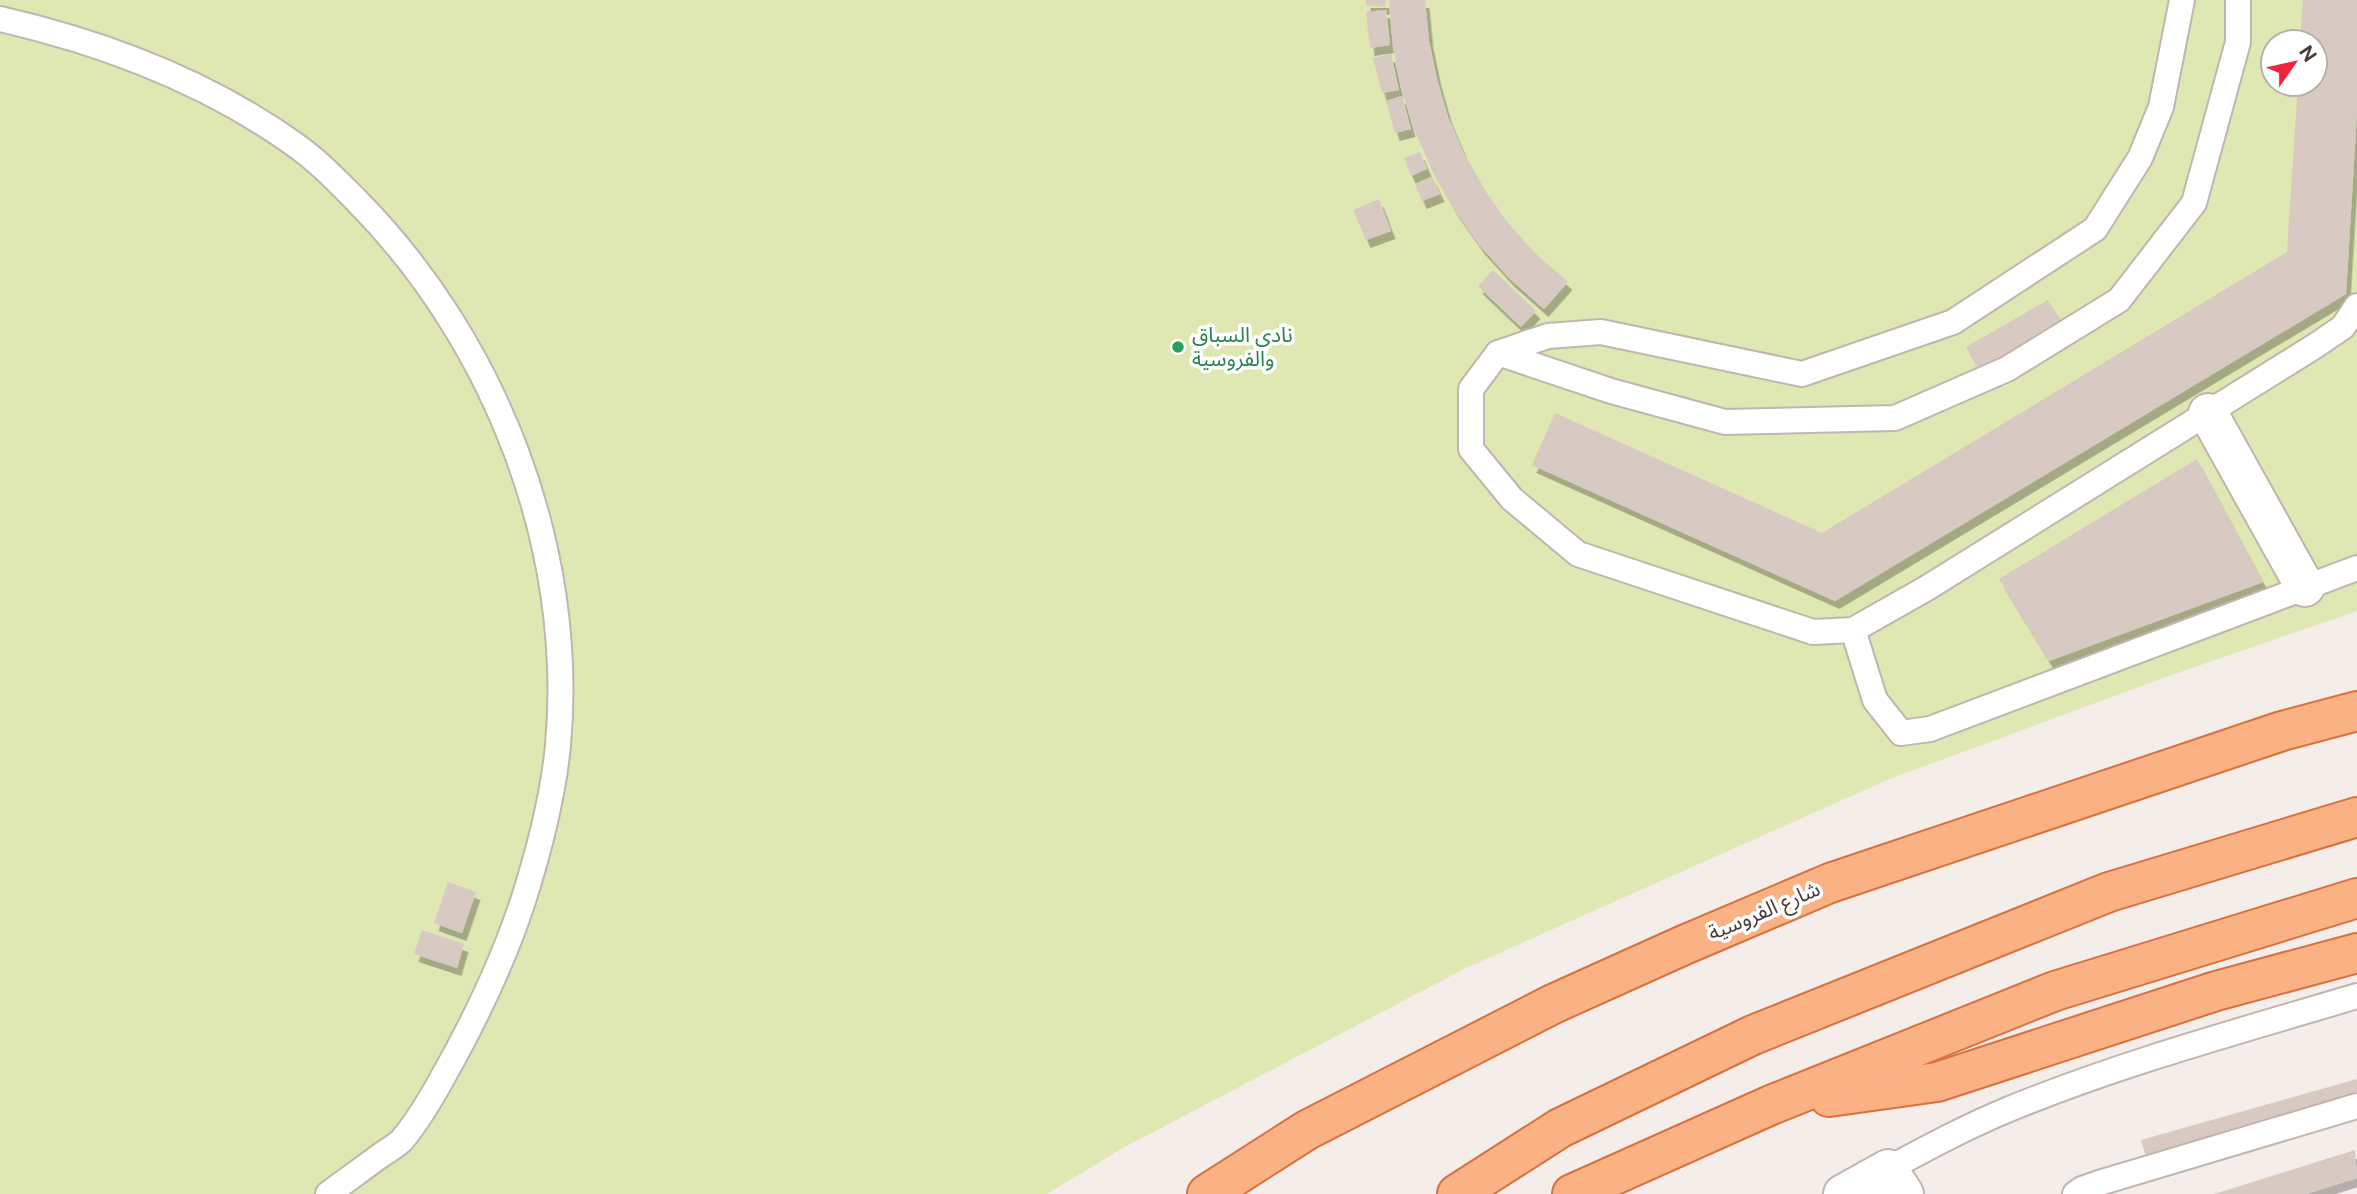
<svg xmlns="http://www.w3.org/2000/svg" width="2357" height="1194" font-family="'Public Sans','Noto Sans Arabic',sans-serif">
	<defs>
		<filter id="shadow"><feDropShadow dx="4.5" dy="8" stdDeviation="0" flood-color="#0004"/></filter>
	</defs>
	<rect width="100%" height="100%" fill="#f4ede9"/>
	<path fill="#dfe7b3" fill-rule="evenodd" d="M0,0H2357V611L2163,678L1887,780L1466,968L1121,1149L1047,1194H0ZM2273,42H2315V84H2273Z"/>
	<g fill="#d8c9c2" filter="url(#shadow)">
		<polygon points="1366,0 1386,0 1385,7 1366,5"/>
		<polygon points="1389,0 1425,0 1429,41 1437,79 1448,117 1464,154 1484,189 1508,223 1536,254 1568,282 1544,309 1510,279 1480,246 1454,209 1432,170 1414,129 1401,88 1393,47"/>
		<polygon points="2303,0 2357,0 2357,112 2346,294 1835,601 1532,465 1555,413 1822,533 2287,252 2298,84 2315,84 2315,42 2300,42"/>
		<polygon points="1386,10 1390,45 1370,48 1366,12"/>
		<polygon points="1391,54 1399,90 1382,93 1373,58"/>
		<polygon points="1402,96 1411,129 1395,133 1386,101"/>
		<polygon points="1420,152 1427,169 1411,176 1404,158"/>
		<polygon points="1432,177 1440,194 1422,201 1415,184"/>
		<polygon points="1379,199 1391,231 1366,240 1353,210"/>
		<polygon points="1493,270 1536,311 1521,327 1478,286"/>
		<polygon points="2048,300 2064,326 1981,374 1966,347"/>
		<polygon points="2197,459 2263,582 2049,661 1999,579"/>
		<polygon points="448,882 476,892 462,933 434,923"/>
		<polygon points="422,930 464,944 457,968 414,954"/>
		<polygon points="2357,1079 2357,1105 2148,1164 2141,1140"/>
		<polygon points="2355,1150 2357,1178 2306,1194 2214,1194"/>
	</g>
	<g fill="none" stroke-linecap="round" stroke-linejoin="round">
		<defs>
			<g id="service">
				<polyline points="2182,0 2161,107 2140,158 2095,229 1953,322 1802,374 1601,332 1548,336 1498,353 1471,389 1471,449 1512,499 1578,554 1813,632 1853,630 1927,588 2315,346 2343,327 2357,306"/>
				<path d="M0,19C104,43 207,82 294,144C317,160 337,181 357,201C495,341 576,547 558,745C553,797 539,851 523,901C503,962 475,1020 444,1075C432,1097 418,1121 402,1140C395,1147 385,1152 377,1158C361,1170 344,1182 328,1194"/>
				<polyline points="1498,353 1611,391 1725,422 1895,418 2007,369 2119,300 2194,203 2238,42 2238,0"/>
				<polyline points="1853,630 1875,700 1901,733 1930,729 2357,568"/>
				<path d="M1888,1169C1927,1148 1966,1127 2007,1110C2121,1063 2240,1031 2357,996"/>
				<polyline points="2075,1194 2082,1189 2099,1183 2357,1106"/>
			</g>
			<g id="minor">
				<polyline points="2208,413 2305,587"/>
				<polyline points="1843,1194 1888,1169 1904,1194"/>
			</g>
			<g id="trunk">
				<polyline points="1829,1097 1937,1082 2216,991 2357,953"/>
				<polyline points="1207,1194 1307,1130 1553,1004 1684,945 1830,883 2282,731 2357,711"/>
				<polyline points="1457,1194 1560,1128 1753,1035 2109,892 2357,817"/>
				<polyline points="1572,1194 1771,1105 2055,991 2357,898"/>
			</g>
		</defs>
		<use href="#service" stroke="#c2b5af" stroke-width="28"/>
		<use href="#minor" stroke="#c2b5af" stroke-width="42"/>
		<use href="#trunk" stroke="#d9713e" stroke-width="42"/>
		<use href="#service" stroke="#fff" stroke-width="24"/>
		<use href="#minor" stroke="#fff" stroke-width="38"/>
		<use href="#trunk" stroke="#fab285" stroke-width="38"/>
	</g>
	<circle fill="#2e9e5b" stroke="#fff" stroke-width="2.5" cx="1178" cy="347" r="7"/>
	<g text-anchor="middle" stroke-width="7" stroke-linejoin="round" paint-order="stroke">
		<g font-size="21" fill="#27864d" stroke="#fff" text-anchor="start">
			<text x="1192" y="342">نادي السباق<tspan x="1192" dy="24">والفروسية</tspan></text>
		</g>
		<g font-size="21" fill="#483c38" stroke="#fff">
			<text transform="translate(1764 911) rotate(-23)" y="7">شارع الفروسية</text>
		</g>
	</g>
	<g transform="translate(2294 63) rotate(56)"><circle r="33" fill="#ffffff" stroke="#b6b1af" stroke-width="2"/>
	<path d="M0-5L12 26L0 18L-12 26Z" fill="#f32140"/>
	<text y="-10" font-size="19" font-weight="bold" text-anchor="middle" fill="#483c38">N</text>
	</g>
</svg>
